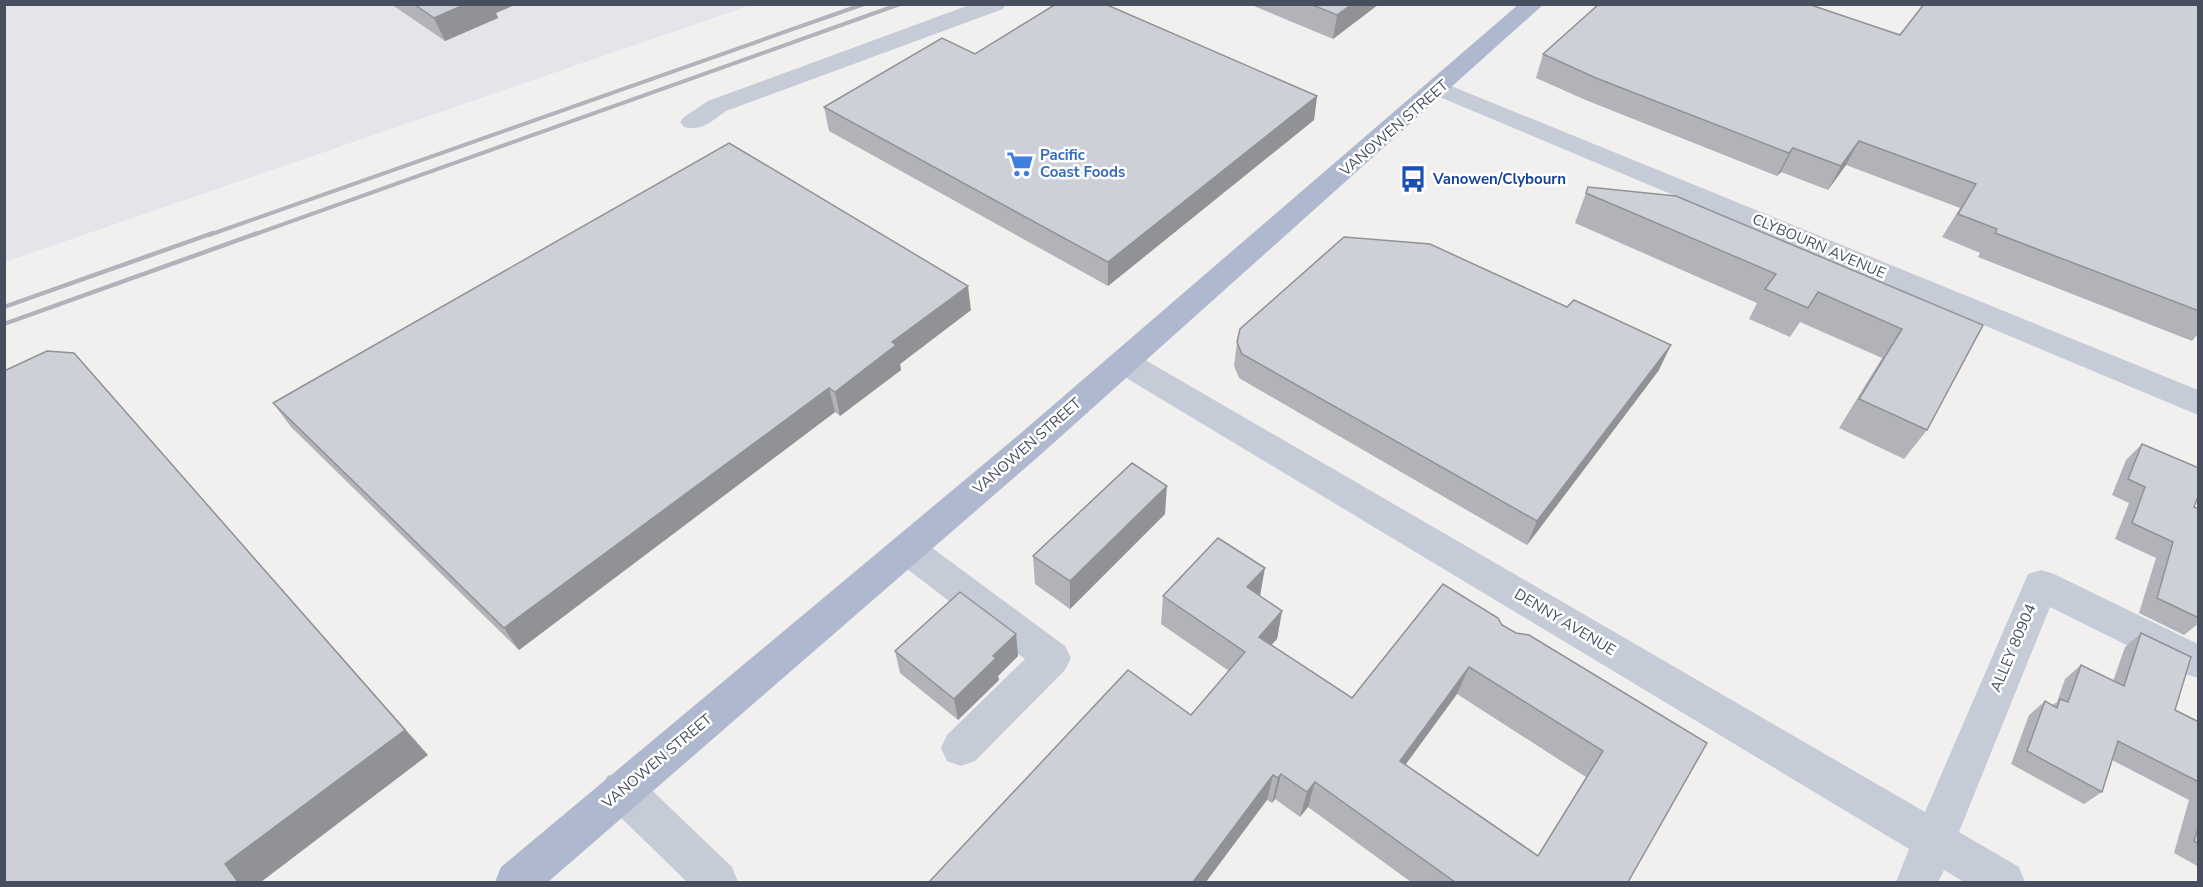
<svg xmlns="http://www.w3.org/2000/svg" width="2203" height="887" font-family="'Nunito Sans',sans-serif">
	<rect width="100%" height="100%" fill="#f2f0ef"/>
	<polygon fill="#e4e5ea" points="5,4 751,5 5,262"/>
	<g fill="none" stroke-linecap="round" stroke-linejoin="round">
		<g fill="#c5ccd8" fill-rule="evenodd">
			<path d="M972,4H1006L1003,9L726,111C712,121 701,132 684,127L680,122L684,117L708,101Z"/>
			<polygon points="1439,81 2198,390 2198,415 1430,93 1427,88 1430,83"/>
			<polygon points="1124,351 1135,354 1925,812 2028,574 2041,570 2054,574 2198,644 2198,678 2185,674 2050,607 1959,832 2019,867 2025,882 1964,882 1944,870 1938,882 1896,882 1909,849 1113,370 1108,362 1113,354"/>
			<polygon points="907,535 920,539 1065,646 1071,658 1065,670 975,761 961,766 947,761 941,748 947,735 1025,659 894,559 889,549 894,539"/>
			<polygon points="622,771 637,776 732,867 738,882 687,882 607,804 601,790 607,776"/>
		</g>
		<polygon fill="#aeb9cf" fill-rule="evenodd" points="1519,4 1544,4 1039,456 548,882 495,882 501,867 1015,438"/>
		<g stroke="#b1b3ba" stroke-width="4">
			<polyline points="209,235 864,4"/>
			<polyline points="253,235 900,4"/>
		</g>
		<g stroke="#b1b3ba" stroke-width="4.5">
			<polyline points="4,307 213,233"/>
			<polyline points="4,324 258,233"/>
		</g>
	</g>
	<g fill="#b1b3b9" fill-rule="evenodd">
		<polygon points="391,4 517,4 496,13 498,18 445,41"/>
		<polygon points="1249,4 1379,4 1333,39"/>
		<polygon points="2199,4 2199,337 2196,336 2192,341 1978,257 1980,253 1942,237 1960,208 1846,165 1828,190 1781,172 1777,176 1588,101 1536,78 1543,54 1900,35"/>
		<polygon points="975,54 1317,96 1314,120 1108,286 829,131 824,107"/>
		<polygon points="1588,187 1983,325 1927,430 1904,459 1839,428 1882,358 1800,322 1790,337 1749,319 1757,303 1575,223"/>
		<polygon points="971,310 900,364 901,370 840,416 835,412 519,650 291,427 273,403"/>
		<polygon points="1237,342 1659,370 1527,545 1239,378 1234,366"/>
		<polygon points="2142,444 2194,507 2199,509 2199,623 2184,635 2139,613 2156,558 2115,539 2129,503 2112,495 2126,460"/>
		<polygon points="1165,514 1070,609 1035,584 1033,556"/>
		<path d="M1163,596H1260L1282,611L1277,639L1271,645L1352,698L1502,625L1707,743L1628,882H1411L1308,807L1300,817L1275,799L1272,803L1267,800L1191,715L1229,671L1161,624ZM1457,694L1586,777L1538,855L1405,765Z"/>
		<polygon points="2141,633 2175,710 2199,722 2199,867 2174,853 2189,800 2112,760 2102,792 2084,804 2011,764 2029,715 2045,701 2052,705 2057,702 2065,679 2081,665 2113,681 2125,647"/>
		<polygon points="1016,634 1018,656 998,676 999,680 958,720 900,673 895,651"/>
	</g>
	<g fill="#909296">
		<polygon points="466,4 517,4 496,13 498,18 445,41 434,18"/>
		<polygon points="1352,4 1379,4 1333,39 1337,15"/>
		<polygon points="1317,96 1314,120 1108,286 1108,262"/>
		<polygon points="1859,141 1846,165 1828,190 1841,166"/>
		<polygon points="1793,148 1781,172 1777,176 1789,153"/>
		<polygon points="968,286 971,310 900,364 901,370 840,416 835,392 892,342"/>
		<polygon points="1671,345 1659,370 1527,545 1537,521"/>
		<polygon points="74,353 428,755 261,882 238,882 225,864"/>
		<polygon points="829,388 835,412 519,650 504,628"/>
		<polygon points="1167,486 1165,514 1070,609 1070,581"/>
		<polygon points="1265,568 1260,596 1247,587"/>
		<polygon points="1282,611 1277,639 1254,664 1259,637"/>
		<polygon points="1016,634 1018,656 998,676 999,680 958,720 954,699 993,656"/>
		<polygon points="1469,667 1457,694 1390,786 1400,761"/>
		<polygon points="1281,774 1275,799 1272,803 1278,778"/>
		<polygon points="1273,775 1267,800 1206,882 1193,882"/>
		<polygon points="1315,782 1308,807 1300,817 1307,792"/>
	</g>
	<g fill="#ced0d7" stroke="#909296" stroke-width="1.5" fill-rule="evenodd">
		<polygon points="414,4 466,4 434,18"/>
		<polygon points="1056,4 1105,4 1317,96 1108,262 824,107 942,38 975,54"/>
		<polygon points="1310,4 1352,4 1337,15"/>
		<polygon points="1599,4 1808,4 1900,35 1924,4 2199,4 2199,311 1995,233 1997,229 1958,214 1976,184 1859,141 1841,166 1793,148 1789,153 1596,78 1543,54"/>
		<polygon points="729,143 968,286 892,342 896,345 835,392 829,388 504,628 273,403"/>
		<polygon points="1588,187 1676,196 1983,325 1927,430 1859,399 1902,329 1818,292 1808,308 1765,289 1776,274 1586,193"/>
		<polygon points="1344,237 1430,244 1567,307 1574,300 1671,345 1537,521 1242,354 1237,342 1240,329"/>
		<polygon points="47,351 74,353 405,730 225,864 238,882 4,882 4,371"/>
		<polygon points="2142,444 2199,468 2199,494 2194,507 2199,509 2199,618 2157,598 2173,542 2132,523 2145,487 2128,479"/>
		<polygon points="1132,463 1167,486 1070,581 1033,556"/>
		<path d="M1218,538L1265,568L1247,587L1282,611L1259,637L1352,698L1443,584L1498,618L1502,625L1516,633L1529,635L1707,743L1628,882H1455L1315,782L1307,792L1281,774L1278,778L1273,775L1193,882H929L1128,670L1191,715L1245,652L1163,596ZM1469,667L1603,751L1538,856L1400,761Z"/>
		<polygon points="960,592 1016,634 993,656 996,658 954,699 895,651"/>
		<polygon points="2141,633 2191,657 2175,710 2199,722 2199,782 2118,741 2102,792 2027,751 2045,701 2057,708 2060,699 2068,702 2081,665 2124,686"/>
		<polygon points="2199,825 2199,844 2194,841"/>
	</g>
	<defs>
		<symbol id="supermarket-bare" viewBox="-9 -9 18 18"><path d="M-6-5.5h2.5l.6 2H6L4.5 2H-2.5L-4.4-4H-6ZM-1.5 3.2a1.3 1.3 0 1 0 .1 0ZM3 3.2a1.3 1.3 0 1 0 .1 0Z" fill="#3f7fe0" stroke="#fff" stroke-width="2.5" paint-order="stroke"/></symbol>
		<symbol id="bus-bare" viewBox="-9 -9 18 18"><path d="M-5-6H5V4H4V6H2V4H-2V6H-4V4H-5ZM-3.5-4V0h7V-4ZM-3.5 1.2v1.5H-2V1.2ZM2 1.2v1.5H3.5V1.2Z" fill="#1a4fb4" stroke="#fff" stroke-width="2.5" paint-order="stroke"/></symbol>
	</defs>
	<g fill-rule="evenodd">
		<use href="#supermarket-bare" x="1001" y="145" width="38" height="38"/>
		<use href="#bus-bare" x="1394" y="160" width="38" height="38"/>
	</g>
	<g text-anchor="middle" stroke-width="5" stroke-linejoin="round" paint-order="stroke">
		<g font-size="15" fill="#474f5e" stroke="#fff">
			<text transform="translate(1394 128) rotate(-41)" y="5">VANOWEN STREET</text>
			<text transform="translate(1819 246) rotate(23)" y="5">CLYBOURN AVENUE</text>
			<text transform="translate(1027 446) rotate(-41)" y="5">VANOWEN STREET</text>
			<text transform="translate(1565 622) rotate(31)" y="5">DENNY AVENUE</text>
			<text transform="translate(2013 648) rotate(-67)" y="5">ALLEY 80904</text>
			<text transform="translate(657 761) rotate(-40)" y="5">VANOWEN STREET</text>
		</g>
		<g font-size="15" font-weight="bold" fill="#366cbe" stroke="#fff" text-anchor="start">
			<text x="1040" y="160">Pacific<tspan x="1040" dy="17">Coast Foods</tspan></text>
		</g>
		<g font-size="15" font-weight="bold" fill="#164399" stroke="#fff" text-anchor="start">
			<text x="1433" y="184">Vanowen/Clybourn</text>
		</g>
	</g>
	<rect width="2203" height="887" fill="none" stroke="#474f5e" stroke-width="12"/>
</svg>
